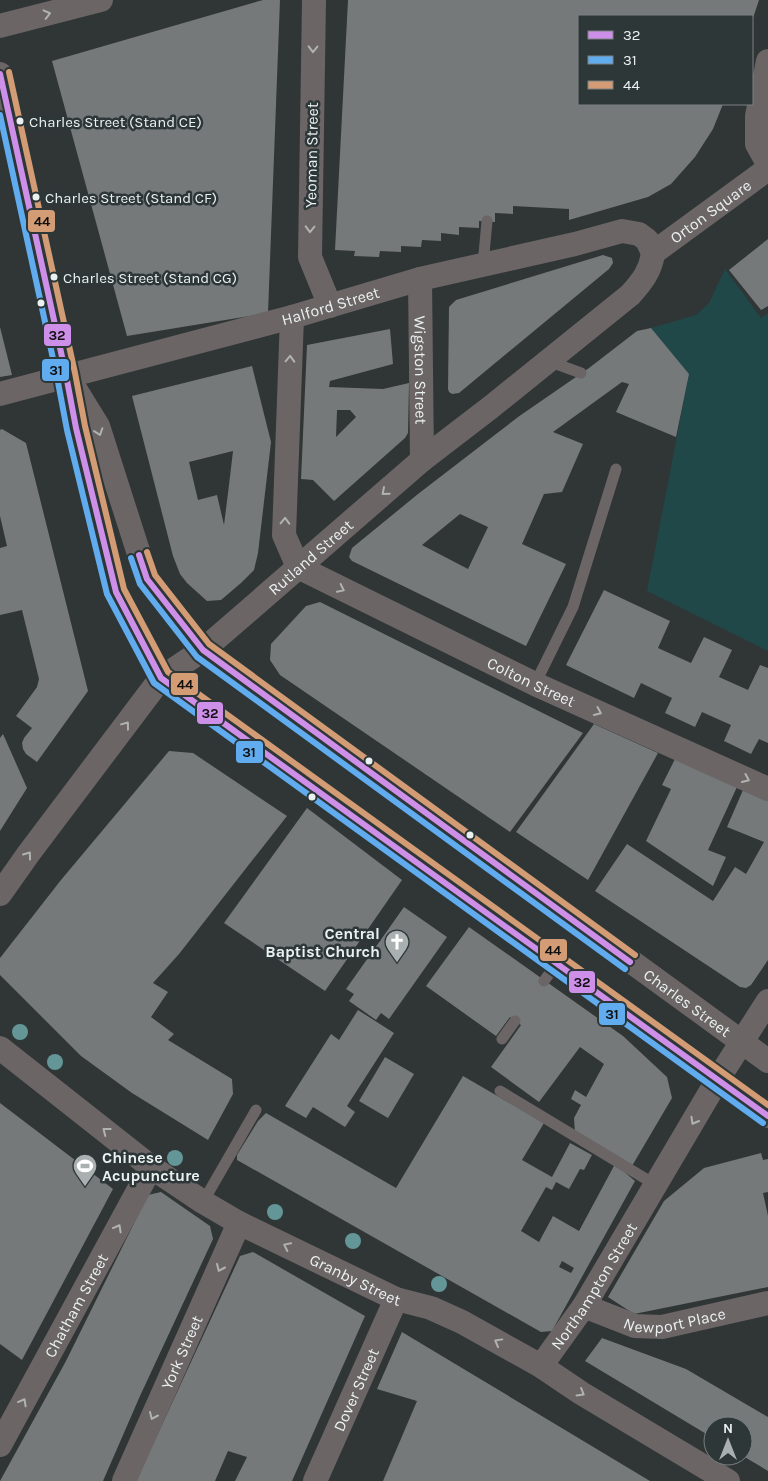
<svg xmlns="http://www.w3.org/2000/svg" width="768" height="1481" font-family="Karla,sans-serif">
	<rect width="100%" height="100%" fill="#303536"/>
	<polygon fill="#204849" points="725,269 761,318 768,313 768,651 647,591 689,374 651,328 696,315 709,303"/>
	<g fill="#75797a" fill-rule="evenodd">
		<polygon points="263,0 280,0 268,313 127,336 52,61"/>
		<polygon points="348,0 759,0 752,21 752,16 579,16 579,104 723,104 713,129 695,157 671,184 648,197 569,220 569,209 513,206 513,214 495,213 495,222 479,221 479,228 459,227 459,235 441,233 441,241 422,240 421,247 401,246 401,252 380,251 379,257 354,256 355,251 335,250"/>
		<polygon points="768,239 768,306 761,310 729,270"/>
		<polygon points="603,255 612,258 613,263 609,269 459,393 452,394 449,392 448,389 449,307 456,300"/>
		<polygon points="0,327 12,375 0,377"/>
		<path d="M651,328L689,374L676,437L616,412L629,384L622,382L553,432L583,444L562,492L544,494L522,544L566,564L526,646L352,561L349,557L352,548L418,494L518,417L589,368L637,331ZM460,514L488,527L468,569L422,545Z"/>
		<path d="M390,329L393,364L330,381L329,387L383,389L409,383L408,433L405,438L334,501L313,480L301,479L307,345ZM337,410H350L356,417L336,437Z"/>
		<path d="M252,366L271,442L258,553L254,570L241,583L221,600L207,601L187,583L180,574L173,556L132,396ZM233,451L229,485L224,525L217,495L198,500L189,462Z"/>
		<polygon points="2,429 26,443 88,691 37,762 26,754 23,749 22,743 24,738 32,728 16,716 37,687 39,679 22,610 0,615 0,548 7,546 0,516 0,430"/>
		<polygon points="604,590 670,621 658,648 691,663 704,637 732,650 719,677 748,690 760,665 768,668 768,743 759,739 751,754 724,741 731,725 702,712 695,727 665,713 672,698 641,683 634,698 566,665"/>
		<polygon points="320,602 583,733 510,832 280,675 270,660 271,644 306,606"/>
		<polygon points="594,724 658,753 588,880 516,832"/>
		<polygon points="3,734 27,788 0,831 0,738"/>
		<polygon points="169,751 193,753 287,816 179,954 153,983 168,992 151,1017 174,1034 168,1040 232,1079 233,1094 208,1140 132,1093 81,1056 0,975 0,958 61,880"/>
		<polygon points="675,759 737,787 708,850 726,857 713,886 646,841 671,789 662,785"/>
		<polygon points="743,790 768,801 768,960 751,985 746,988 740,987 595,891 627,844 713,901 735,867 746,874 764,842 727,827"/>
		<polygon points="307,808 402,880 325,991 224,923"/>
		<polygon points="404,907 447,937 389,1019 381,1013 376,1020 349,1001 354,994 346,989"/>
		<polygon points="469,927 623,1036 667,1077 672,1098 632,1166 575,1133 574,1118 581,1105 571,1099 575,1090 586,1097 604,1064 580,1047 539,1102 491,1067 521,1025 510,1017 496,1036 426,986"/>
		<polygon points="358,1010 394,1033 347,1106 355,1112 345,1127 313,1107 306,1118 285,1106 331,1034 339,1040"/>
		<polygon points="385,1057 414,1074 388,1118 359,1101"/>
		<path d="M463,1076L544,1123L522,1160L552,1177L570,1143L592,1155L584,1170L580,1169L569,1189L556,1182L552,1190L546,1187L521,1231L539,1242L553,1216L579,1231L615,1164L635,1181L552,1331L541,1332L237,1160V1155L258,1121L266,1113L396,1188ZM562,1261L574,1268L571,1273L559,1267Z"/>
		<polygon points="0,1103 113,1189 22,1360 0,1344"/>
		<polygon points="761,1153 763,1160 768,1159 768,1192 763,1193 768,1216 768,1287 634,1314 608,1297 664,1201 704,1168"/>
		<polygon points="161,1192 210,1226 213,1239 140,1396 103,1481 0,1481 66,1361 148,1195"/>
		<polygon points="253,1252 365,1316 292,1481 235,1481 247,1457 228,1451 215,1481 136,1481 240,1256"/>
		<polygon points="402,1332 477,1377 650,1481 383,1481 417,1401 377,1389"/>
		<polygon points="602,1338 686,1369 768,1417 768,1471 743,1456 743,1426 713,1426 713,1438 585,1361"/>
	</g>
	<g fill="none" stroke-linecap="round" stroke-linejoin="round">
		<g stroke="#6b6566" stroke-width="11">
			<polyline points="483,265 487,221"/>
			<polyline points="548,361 581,373"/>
			<polyline points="535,684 573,607 616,469"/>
			<polyline points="544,981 557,963"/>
			<polyline points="502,1039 515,1021"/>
			<polyline points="500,1091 656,1185"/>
			<polyline points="203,1202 256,1110"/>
		</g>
		<g stroke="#6b6566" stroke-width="24">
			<polyline points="314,0 310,257 330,306"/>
			<polyline points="0,26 101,0"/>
			<polyline points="768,61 757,116 757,144 768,164"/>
			<polyline points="0,74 66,375 76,428 116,592 161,678 768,1116"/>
			<path id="s1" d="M653,253L768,169"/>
			<path id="s2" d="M420,279L422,460"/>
			<polyline points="292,317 284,535 298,567"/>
			<path id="s3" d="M74,387L98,426L147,579L203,650L768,1061"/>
			<path id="s4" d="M0,394L292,317L420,279L575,244L622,231L639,234L647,240L653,253"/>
			<path id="s5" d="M298,567L535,684L768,789"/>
			<path id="s6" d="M0,894L29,853L161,678L203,650L422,460L491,407L630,295C642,282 651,270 653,253"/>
			<path id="s7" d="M0,1048L151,1167L203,1202L239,1223L396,1299L431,1308L462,1322L541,1366L581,1393L728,1481"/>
			<path id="s8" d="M584,1306L635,1326L662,1327L768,1303"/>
			<path id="s9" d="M541,1366L584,1306L718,1079L768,1001"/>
			<path id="s10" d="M0,1445L151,1167"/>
			<path id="s11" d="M124,1481L239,1223"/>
			<path id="s12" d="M315,1481L396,1299"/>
		</g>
		<defs>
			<g id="bus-1">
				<polyline points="0,74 66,375 76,428 116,592 161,678 768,1116"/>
				<polyline points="139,555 147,579 203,650 630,962"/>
			</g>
			<g id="bus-2">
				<polyline points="0,115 57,377 67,430 107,594 154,683 763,1123"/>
				<polyline points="131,558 140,584 197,657 625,969"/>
			</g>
			<g id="bus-3">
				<polyline points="9,72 75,373 85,426 124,589 168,672 768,1105"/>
				<polyline points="147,552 155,575 209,644 635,955"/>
			</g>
		</defs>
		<use href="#bus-1" stroke="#2e3738" stroke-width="10"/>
		<use href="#bus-2" stroke="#2e3738" stroke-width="10"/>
		<use href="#bus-3" stroke="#2e3738" stroke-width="10"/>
		<use href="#bus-1" stroke="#ce8fe9" stroke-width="6"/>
		<use href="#bus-2" stroke="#60acee" stroke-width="6"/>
		<use href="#bus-3" stroke="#d39c74" stroke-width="6"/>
	</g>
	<g fill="#649698">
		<circle cx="20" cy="1032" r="8"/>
		<circle cx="55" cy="1062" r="8"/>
		<circle cx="175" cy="1158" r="8"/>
		<circle cx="275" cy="1212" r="8"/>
		<circle cx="353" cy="1241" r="8"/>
		<circle cx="439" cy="1284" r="8"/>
	</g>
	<defs><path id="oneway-chevron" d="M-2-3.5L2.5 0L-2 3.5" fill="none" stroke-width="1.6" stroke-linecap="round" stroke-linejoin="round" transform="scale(1.25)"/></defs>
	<g stroke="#b1b2b2">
		<use href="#oneway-chevron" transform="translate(47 14) rotate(-14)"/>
		<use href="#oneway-chevron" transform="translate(313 49) rotate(91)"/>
		<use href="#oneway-chevron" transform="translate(310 229) rotate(91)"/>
		<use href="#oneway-chevron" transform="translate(290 359) rotate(-88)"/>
		<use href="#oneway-chevron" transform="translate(99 432) rotate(71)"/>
		<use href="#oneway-chevron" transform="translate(385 492) rotate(139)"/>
		<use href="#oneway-chevron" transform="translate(285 521) rotate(-88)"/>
		<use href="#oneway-chevron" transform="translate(341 589) rotate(26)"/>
		<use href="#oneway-chevron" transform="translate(598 712) rotate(24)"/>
		<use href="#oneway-chevron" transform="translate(126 725) rotate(-53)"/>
		<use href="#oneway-chevron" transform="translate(746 779) rotate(24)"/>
		<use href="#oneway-chevron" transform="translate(28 855) rotate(-54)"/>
		<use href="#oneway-chevron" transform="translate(694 1121) rotate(120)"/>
		<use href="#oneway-chevron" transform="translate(106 1131) rotate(-142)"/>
		<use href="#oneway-chevron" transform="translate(118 1228) rotate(-61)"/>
		<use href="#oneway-chevron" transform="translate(287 1246) rotate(-154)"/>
		<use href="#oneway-chevron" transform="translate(220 1268) rotate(114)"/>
		<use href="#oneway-chevron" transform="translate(498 1342) rotate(-151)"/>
		<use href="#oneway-chevron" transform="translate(581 1393) rotate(31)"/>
		<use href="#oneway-chevron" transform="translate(23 1402) rotate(-61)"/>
		<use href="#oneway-chevron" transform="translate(153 1416) rotate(114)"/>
	</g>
	<defs>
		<symbol id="church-pin" viewBox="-11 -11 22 30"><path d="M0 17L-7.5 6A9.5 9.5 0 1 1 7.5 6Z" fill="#aaafb0" stroke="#2e3738"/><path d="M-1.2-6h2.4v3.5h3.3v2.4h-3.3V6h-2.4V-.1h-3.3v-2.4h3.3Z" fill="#fff"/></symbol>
		<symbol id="stadium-pin" viewBox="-11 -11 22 30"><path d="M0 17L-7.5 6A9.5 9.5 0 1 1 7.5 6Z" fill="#aaafb0" stroke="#2e3738"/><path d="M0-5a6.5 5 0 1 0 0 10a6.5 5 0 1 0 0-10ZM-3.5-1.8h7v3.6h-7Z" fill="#fff"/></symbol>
	</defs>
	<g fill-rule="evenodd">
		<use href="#church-pin" x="383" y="928" width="28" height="38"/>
		<use href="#stadium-pin" x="71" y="1152" width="28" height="38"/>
	</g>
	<g fill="#ebf1f1" stroke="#2e3738" stroke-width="2">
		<circle cx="20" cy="121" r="4.5"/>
		<circle cx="36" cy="197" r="4.5"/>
		<circle cx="54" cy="277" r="4.5"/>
		<circle cx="41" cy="303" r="4.5"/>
		<circle cx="369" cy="761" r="4.5"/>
		<circle cx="312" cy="797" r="4.5"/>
		<circle cx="470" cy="835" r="4.5"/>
	</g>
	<g text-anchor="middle" stroke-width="5" stroke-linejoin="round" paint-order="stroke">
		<g font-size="15" fill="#ebf1f1" stroke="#2e3738" text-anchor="start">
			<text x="29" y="127">Charles Street (Stand CE)</text>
			<text x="45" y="203">Charles Street (Stand CF)</text>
			<text x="63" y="283">Charles Street (Stand CG)</text>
		</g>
		<g font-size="16" fill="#ebf1f1" stroke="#2e3738">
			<text transform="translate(311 155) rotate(-89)" y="6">Yeoman Street</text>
			<text dy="6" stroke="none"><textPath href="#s1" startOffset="71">Orton Square</textPath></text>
			<text dy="6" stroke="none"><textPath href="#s4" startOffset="342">Halford Street</textPath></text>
			<text dy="6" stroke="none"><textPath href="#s2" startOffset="91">Wigston Street</textPath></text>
			<text dy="6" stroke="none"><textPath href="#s6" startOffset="462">Rutland Street</textPath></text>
			<text dy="6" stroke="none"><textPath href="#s5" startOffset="260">Colton Street</textPath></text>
			<text dy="6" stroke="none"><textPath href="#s3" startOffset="896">Charles Street</textPath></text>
			<text dy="6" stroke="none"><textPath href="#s7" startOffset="426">Granby Street</textPath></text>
			<text dy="6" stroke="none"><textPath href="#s9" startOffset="96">Northampton Street</textPath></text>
			<text dy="6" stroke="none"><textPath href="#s10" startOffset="159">Chatham Street</textPath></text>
			<text dy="6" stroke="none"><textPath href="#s8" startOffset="95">Newport Place</textPath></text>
			<text dy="6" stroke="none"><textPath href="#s11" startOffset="141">York Street</textPath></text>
			<text dy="6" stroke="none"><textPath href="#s12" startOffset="100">Dover Street</textPath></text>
		</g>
		<g font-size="16" font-weight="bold" fill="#ebf1f1" stroke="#2e3738" text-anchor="end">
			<text x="380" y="939">Central<tspan x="380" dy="18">Baptist Church</tspan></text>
			<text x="102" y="1163" text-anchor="start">Chinese<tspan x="102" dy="18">Acupuncture</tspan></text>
		</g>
	</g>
	<g stroke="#2e3738" stroke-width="2">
		<rect x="27" y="209" width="29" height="24" rx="5" fill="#d39c74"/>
		<rect x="43" y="323" width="29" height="24" rx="5" fill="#ce8fe9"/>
		<rect x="41" y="358" width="29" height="24" rx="5" fill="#60acee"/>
		<rect x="170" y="672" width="29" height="24" rx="5" fill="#d39c74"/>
		<rect x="196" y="701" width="28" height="24" rx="5" fill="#ce8fe9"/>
		<rect x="235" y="740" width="29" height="24" rx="5" fill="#60acee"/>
		<rect x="539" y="938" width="29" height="24" rx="5" fill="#d39c74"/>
		<rect x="568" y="970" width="28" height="24" rx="5" fill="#ce8fe9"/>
		<rect x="598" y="1002" width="28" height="24" rx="5" fill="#60acee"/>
	</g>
	<g font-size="14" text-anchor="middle" font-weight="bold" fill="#111">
		<text x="42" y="226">44</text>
		<text x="57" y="340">32</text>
		<text x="56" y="375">31</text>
		<text x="185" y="689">44</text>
		<text x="210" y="718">32</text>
		<text x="249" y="757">31</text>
		<text x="553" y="955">44</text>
		<text x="582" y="987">32</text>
		<text x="612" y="1019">31</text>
	</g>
	<rect x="578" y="15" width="175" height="90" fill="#2e3738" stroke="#7a8182"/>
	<rect x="588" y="31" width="25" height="8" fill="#ce8fe9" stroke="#7a8182"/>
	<text x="623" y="40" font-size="15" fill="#ebf1f1">32</text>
	<rect x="588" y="56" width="25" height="8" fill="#60acee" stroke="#7a8182"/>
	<text x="623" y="65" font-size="15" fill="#ebf1f1">31</text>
	<rect x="588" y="81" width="25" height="8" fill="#d39c74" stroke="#7a8182"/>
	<text x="623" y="90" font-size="15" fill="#ebf1f1">44</text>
	<g transform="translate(728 1441)"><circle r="24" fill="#2e3738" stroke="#7a8182"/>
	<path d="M0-4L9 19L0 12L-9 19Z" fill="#aaafb0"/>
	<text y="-8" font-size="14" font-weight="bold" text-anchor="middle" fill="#ebf1f1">N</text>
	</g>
</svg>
